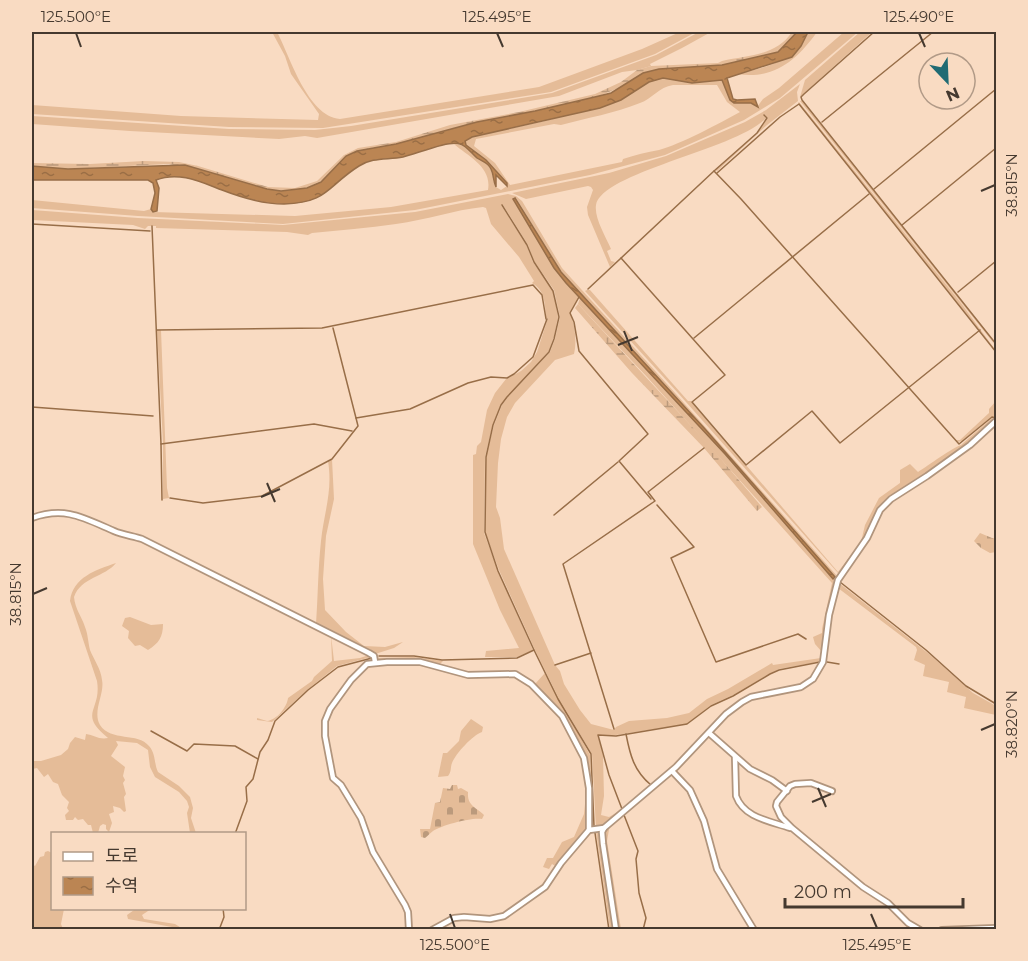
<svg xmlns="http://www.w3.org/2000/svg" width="1028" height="961" font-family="Montserrat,'Noto Sans KR',sans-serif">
	<defs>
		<pattern id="wetland-marsh" width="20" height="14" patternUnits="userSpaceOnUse" patternTransform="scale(1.5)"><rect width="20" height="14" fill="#e5bc98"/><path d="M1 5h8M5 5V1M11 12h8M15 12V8" fill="none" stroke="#bb9a7c"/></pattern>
		<pattern id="cemetery-stones" width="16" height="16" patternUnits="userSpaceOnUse" patternTransform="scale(1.5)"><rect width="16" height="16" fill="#e5bc98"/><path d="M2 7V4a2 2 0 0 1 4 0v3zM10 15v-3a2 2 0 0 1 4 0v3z" fill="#bb9a7c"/></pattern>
		<pattern id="water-ripples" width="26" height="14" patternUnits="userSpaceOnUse" patternTransform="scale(1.5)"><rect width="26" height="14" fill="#bb8553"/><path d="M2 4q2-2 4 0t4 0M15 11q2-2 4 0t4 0" fill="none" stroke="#9a6e45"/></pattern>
	</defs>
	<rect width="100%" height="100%" fill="#f9dbc2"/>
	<g fill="#e5bc98" fill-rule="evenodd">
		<path d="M272,32H277C290,56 307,116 340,119L539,87L642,49L680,32H696L655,54L551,92L323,128L229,127L32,114V105L181,116L318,120L319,114L291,74L285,56Z"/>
		<polygon points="699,32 711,32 682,48 650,64 651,66 637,70 622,72 559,96 317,138 305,136 279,139 130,131 32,124 32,116 229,129 315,130 351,126 552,93 656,55"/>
		<path d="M808,32H817C797,60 774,80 737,74C768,67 793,62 808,32Z"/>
		<path d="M844,32H858L780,98L744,120L665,155L590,175L415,210L283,224L138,216L32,208V200L144,211L151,209L153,212L295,216L391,207L488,190C492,167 469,157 454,144C467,144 474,157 486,162L466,145L465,141L472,137L545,121L621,100L649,82L663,78L723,80L730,100L751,103L757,107L763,99L779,88ZM673,85H717L727,102L740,112C722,122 679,145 659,150C647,152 635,155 623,159L622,162L510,185L495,163L474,146L476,139L554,124L561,125C587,118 615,113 640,103C652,99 659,87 673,85ZM490,166L507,183V186L501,190L496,187Z"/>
		<polygon points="860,32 872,32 800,97 805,80"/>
		<path d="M800,84L797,92L798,101L767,125L717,171L715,170L757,133L768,118L765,115L764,116L766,118C738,149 602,172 596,205C594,218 606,237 611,249L607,251L611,261L615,262L610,267L588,215L587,207L593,190L591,187L588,186L526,199L512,193L609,173L666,156L745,122L766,110Z"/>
		<polygon points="800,101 802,101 983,327 996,346"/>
		<polygon points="799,102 961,303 996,351 798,103"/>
		<path d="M508,194L516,196L522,201L562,268L676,394L837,576L823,661L779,669L769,674L733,695L711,705L687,724L616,735H598L603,756L604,796L601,815L609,817L621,810L622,811L604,826L596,828L592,754L559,699L535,650L499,570L485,532L486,457L494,425L502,405L508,397L550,352L555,339L560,317L554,290L534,261L528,245L503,205H501L526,244L533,262L553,291L558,317L554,336L549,351L501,404L492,427L485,457L484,533L498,571L533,650L517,657H485L486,651L519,648L500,610L473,544V455L476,454L477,446L481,442L487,410L495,393L506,379L521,371L531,362L537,352L548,318H546C545,304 545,290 532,283L534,281L519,257L491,224L486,208L483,207C454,210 426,220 396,224C368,228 340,230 312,233L308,235L287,232L156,228V226H148L145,229L133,225L32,220V210L138,218L283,225L415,212ZM516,198L561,272L705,429L834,577L833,579L830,576L725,454L580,298L578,304L648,378L832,583L822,629V633L813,637L815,644L822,652L821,658L773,665L772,663L728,689L707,699L689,713L667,718L629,721L616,727L614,730L591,724L580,710L564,684L560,671L555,665L504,549L500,518L496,507L498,463L501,439L507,417L515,403L555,360L574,354C577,341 575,326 570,312L579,297L559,275L513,200Z"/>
		<path d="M587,290H590L688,401H691L838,572L861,542L865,525L879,498L900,483V470L910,464L918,472C929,465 952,448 961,445L992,418L996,420L969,444L884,502L866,538L838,573L678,393L585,291Z"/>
		<polygon points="157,330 161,330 167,488 169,498 163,499 163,443"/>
		<polygon points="996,401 996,418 991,417 962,441 958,442 956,440 960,440 989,413 989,409"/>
		<path d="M332,459L334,499L326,536L323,579L325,610L346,632L364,646L385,647L403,642L394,648L375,654L316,624C318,596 318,569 321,541C324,512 333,491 328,461Z"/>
		<path d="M116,563C105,577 81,577 74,597C75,609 82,617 85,627C88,634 88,642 90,650C94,660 101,669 102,680C105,694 92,711 100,725C111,742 138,732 149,746C156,754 154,764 158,772L179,786L190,797L193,808L191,818L196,833H190L187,813L189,807L187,801L179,792L155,777L150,767L148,750L137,743L116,741L118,745L111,756L125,767L123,776L125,780L123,783L126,794L124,797L126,811L124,812L120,808L113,806L114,812L109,814L112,823L109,832L106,829V825L103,824L100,826L98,833H93L91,825H88L83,819L78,820L75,817L73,820H66L65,815L69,811L67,808L69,802L62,795L58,784L53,782L48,774L44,777L37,768L32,769V761H41L61,755L68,749L70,743L75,737L85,740L86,734C94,735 99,740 108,738C77,713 102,711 97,681L70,601C73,577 96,570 116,563Z"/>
		<polygon points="839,583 929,654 973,693 996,706 996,715 964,708 966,697 947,692 949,682 923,676 925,665 914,660 917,650 916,647 838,588"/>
		<path d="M130,617L151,625L163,624C163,637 159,643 148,650L140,645L135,646L128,638L129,631L122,626L125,618Z"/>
		<path d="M331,635L334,661L360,658L369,655L371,657L337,666L307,690L272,722L257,720V718C258,718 266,721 267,721C277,720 287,707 288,698L312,681L314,677L332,661Z"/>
		<polygon points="414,657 443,661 439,665 419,660 381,660 377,658"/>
		<path d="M545,673L590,755L593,827L591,826C591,804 592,782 587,761C579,732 556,704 535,684Z"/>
		<path d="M471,719L483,727L482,732C473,735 456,753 452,763C450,768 452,771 448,776L438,777L443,753H447L459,741L461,731Z"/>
		<polygon points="588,802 588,829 557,867 552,864 549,869 543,867 547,858 553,858 562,842 574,837 584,814 585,804"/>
		<polygon points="610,824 607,841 621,929 617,929 604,842 604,834"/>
		<polygon points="596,831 600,835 614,929 610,929"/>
		<polygon points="48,851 52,853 52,908 64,909 61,924 63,929 32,929 32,864 35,866 40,857 44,856 45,852"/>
		<polygon points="137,908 151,909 142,915 144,919 175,924 183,929 128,919 127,915"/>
	</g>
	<g fill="url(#wetland-marsh)">
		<path d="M792,32H797L778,52L768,55L722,65L689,68L621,87L599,96L535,111L477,122L396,144L371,148L346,156L328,177L307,188L281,191L267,189L227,177L169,164L68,169L32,166V163L90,164L144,161L179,162L198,166L268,187L295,188L317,181L344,155L358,148L396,142L450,125L519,112L595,94L621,82L637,70L651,66L718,63L722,61C748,55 776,56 792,32Z"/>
		<polygon points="578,304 709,445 762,507 757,511 704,448 632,373 575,308"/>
	</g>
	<g fill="url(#cemetery-stones)">
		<polygon points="980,533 992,538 996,538 996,552 990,553 981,548 974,541"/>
		<path d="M452,785H457L458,789L461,788L468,792C467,806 476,807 484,815L482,819C472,817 442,825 433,831C430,833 428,836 425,838L421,837L420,829H430L435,803L440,802L443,788L450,789Z"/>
	</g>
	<g fill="url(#water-ripples)" stroke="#986e48" stroke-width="1.5">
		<path d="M797,32H808L801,46L792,57L727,78L733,99L737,100L755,99L758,107L751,103H734L730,100L722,80L692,83L663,78L649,82L621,100L600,108L472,137L465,141L466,145L486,160L507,183V186L496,175V187C493,181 494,175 491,169C488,162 483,162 477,158C472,154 467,146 460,144C449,140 416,154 403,157C387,160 373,157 359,166C327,186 328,203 284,204C264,204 240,197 222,190C201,182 179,171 156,180L159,188L157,211L153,212L151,209L155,193L153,183L148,180H32V166L68,169L185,165L267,189L281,191L307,188L321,182L346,156L357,151L396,144L477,122L535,111L599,96L611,93L643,73L659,69L722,65L778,52Z"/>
		<polygon points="515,198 561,272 705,429 835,577 833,579 725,454 566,283 554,268 513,199"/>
	</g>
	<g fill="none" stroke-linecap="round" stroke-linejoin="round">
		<g stroke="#986e48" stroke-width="1.5">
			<polyline points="874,32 804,94 801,97 802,100 996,344"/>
			<polyline points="822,122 933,32"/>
			<polyline points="714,171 741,199 959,444 992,417 996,418"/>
			<polyline points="717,173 780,117 799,104 996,352"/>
			<polyline points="874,189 996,89"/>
			<polyline points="502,205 527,245 534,262 553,291 559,317 554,339 549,352 507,397 501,405 493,425 486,457 485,532 498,571 534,650 558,699 591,754 594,826"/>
			<polyline points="32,224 150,231"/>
			<polyline points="902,225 996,148"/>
			<polyline points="152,226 161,444 162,500"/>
			<polyline points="621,258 725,375 692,402 746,465 812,411 840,443 980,330"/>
			<polyline points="588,289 714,171 757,133 767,118 764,115"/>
			<polyline points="958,292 996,261"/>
			<polyline points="579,297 570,313 574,322 579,351 648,434 619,461 651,499"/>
			<polyline points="333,328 356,418 410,409 468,383 491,377 507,378 514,374 533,357 547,319"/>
			<polyline points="157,330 322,328 533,285 542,295 546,319"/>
			<polyline points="694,338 869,194"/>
			<polyline points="32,407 153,416"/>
			<polyline points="161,444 314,424 352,431"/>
			<polyline points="170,498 203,503 262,496 332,459 358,426 356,418"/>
			<polyline points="657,505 694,547 671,558 716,662 798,634 806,639"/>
			<polyline points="554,515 618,462"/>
			<polyline points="840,582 926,650 966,686 996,704"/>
			<polyline points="379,656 414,656 442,660 517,658 534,650"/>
			<polyline points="827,662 839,664"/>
			<polyline points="555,665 591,653"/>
			<polyline points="614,729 563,564 655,501 648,492 704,448"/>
			<polyline points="151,731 187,751 194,744 235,746 258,759"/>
			<path d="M626,734C630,755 634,771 651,785"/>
			<polyline points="622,809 609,775 598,735 616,736 687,724 711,706 733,696 770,674 779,670 820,662"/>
			<polyline points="624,815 638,851 636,859 639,893 646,918 643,930"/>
			<polyline points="595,833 609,930"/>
			<polyline points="235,834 247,801 246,787 253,779 260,752 268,740 275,721 308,690 338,667 372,658"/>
			<polyline points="219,930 224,917 223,908"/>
		</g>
		<defs>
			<g id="street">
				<path d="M32,518C65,506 84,518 114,531C123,535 133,536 142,539L369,653L374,656L375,662"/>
				<polyline points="709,733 750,769 772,780 787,791"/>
				<path d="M735,757L736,796C744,818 770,821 790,828"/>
				<polyline points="672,771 690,790 704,821 717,869 754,930"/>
				<polyline points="832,791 811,783 795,784 790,786 777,802 776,806 781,817 792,828 863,887 888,903 908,923 920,930"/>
				<polyline points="409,930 408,912 405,905 373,852 361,818 341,785 333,778 325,736 325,721 330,709 351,680 367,664 387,662 420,662 468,675 515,674 531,684 562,716 584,758 589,788 589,830"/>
				<polyline points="432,930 454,918 464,917 490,919 504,916 545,887 561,863 589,830 604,828"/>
				<polyline points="616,930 603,844 602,832 604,828 676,767 726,714 742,702 751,697 801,687 813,679 823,662 829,615 838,580 867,538 880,510 891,499 927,476 970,445 996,421"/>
				<polyline points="942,930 996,928"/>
			</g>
		</defs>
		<use href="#street" stroke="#b1957d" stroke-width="8"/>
		<use href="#street" stroke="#fff" stroke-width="4.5"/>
	</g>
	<path fill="none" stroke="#45392f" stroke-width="2" d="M76,33L81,47M497,33L503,47M919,33L925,47M981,191L995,185M624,331L632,351M618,345L638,337M267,483L275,502M261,497L280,489M33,594L47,588M981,730L995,724M818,788L826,807M812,802L831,794M450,914L455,928M871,914L877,928"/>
	<rect width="1028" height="961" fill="none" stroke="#f9dbc2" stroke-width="66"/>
	<rect x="51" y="832" width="195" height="78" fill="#f9dbc2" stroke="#b19a87" stroke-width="1.5"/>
	<rect x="63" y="852" width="30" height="9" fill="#ffffff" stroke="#b19a87" stroke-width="1.5"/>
	<text x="105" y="862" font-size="18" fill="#45392f">도로</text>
	<rect x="63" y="877" width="30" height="18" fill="url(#water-ripples)" stroke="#b19a87" stroke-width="1.5"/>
	<text x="105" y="892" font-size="18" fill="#45392f">수역</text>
	<g transform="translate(947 81) rotate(157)"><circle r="28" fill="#f9dbc2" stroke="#b19a87" stroke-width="1.5"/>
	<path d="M0-4.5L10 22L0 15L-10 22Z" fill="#206b73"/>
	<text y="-9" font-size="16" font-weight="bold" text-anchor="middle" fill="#45392f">N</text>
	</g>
	<path d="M785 898v9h178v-9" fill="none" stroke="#45392f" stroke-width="3"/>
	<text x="794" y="898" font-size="18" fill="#45392f" stroke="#f9dbc2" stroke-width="4.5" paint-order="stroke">200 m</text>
	<rect x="33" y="33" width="962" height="895" fill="none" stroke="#45392f" stroke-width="2"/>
	<g font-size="15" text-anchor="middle" fill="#45392f">
		<text x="76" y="22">125.500°E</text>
		<text x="497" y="22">125.495°E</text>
		<text x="919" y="22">125.490°E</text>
		<text transform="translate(1012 185) rotate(-90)" y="5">38.815°N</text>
		<text transform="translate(16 594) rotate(-90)" y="5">38.815°N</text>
		<text transform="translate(1012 724) rotate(-90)" y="5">38.820°N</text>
		<text x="455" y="950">125.500°E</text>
		<text x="877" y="950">125.495°E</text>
	</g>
</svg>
